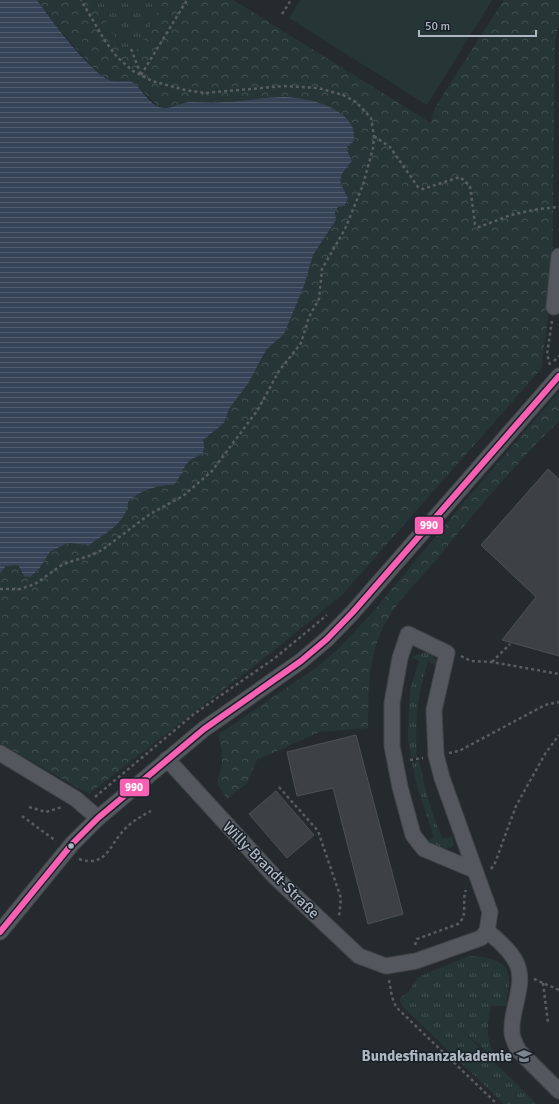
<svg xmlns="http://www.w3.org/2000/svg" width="559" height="1104" font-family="Signika,sans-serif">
	<defs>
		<pattern id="grass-tufts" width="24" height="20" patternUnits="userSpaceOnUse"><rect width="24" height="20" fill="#263637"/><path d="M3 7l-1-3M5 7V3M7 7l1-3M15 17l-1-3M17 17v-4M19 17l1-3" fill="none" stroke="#435152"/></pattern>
		<pattern id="forest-crowns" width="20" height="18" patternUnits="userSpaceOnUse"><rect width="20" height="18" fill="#263637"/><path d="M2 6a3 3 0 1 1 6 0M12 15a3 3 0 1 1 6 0" fill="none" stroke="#435152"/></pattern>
		<pattern id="water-rules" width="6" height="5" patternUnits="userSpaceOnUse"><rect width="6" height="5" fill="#364457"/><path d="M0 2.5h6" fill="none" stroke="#515d6d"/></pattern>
	</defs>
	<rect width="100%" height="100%" fill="#252a2f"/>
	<g fill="url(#grass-tufts)">
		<polygon points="94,0 164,0 140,47 130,53 122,49"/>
		<path d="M425,652L432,655L438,664L437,665L428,662C417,695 415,721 417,757H411L408,736L410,689L419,661L411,657Z"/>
		<path d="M419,761C425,788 431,814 443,839L452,837L454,844L452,847C442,851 436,846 428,841L434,837L418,790L412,763Z"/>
		<path d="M469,956C483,956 508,959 509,978C509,987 507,997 506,1006H491C486,1030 486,1039 497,1061L456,1025L537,1104H504L403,1007L399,999L409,991L418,977Z"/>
	</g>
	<g fill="url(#forest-crowns)">
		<path d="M37,0H94L122,49L130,53L140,47L164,0H233L431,123L434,109L504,0H559V23L555,41L552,290L541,369L342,595L273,651L89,794L0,743V573L6,565H18L24,576L39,569L50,552L67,543L89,545L132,497L165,484L178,481C181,474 183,467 189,461C198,452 207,458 203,440L224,423L229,409L249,382L266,350L284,334L304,286L313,255L336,220L335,212L338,207L346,206L348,198C337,178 338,178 352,161L346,148L285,97L223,102H189L170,109L158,106L135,84L126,81L116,83L106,79L93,68L50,18Z"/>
		<path d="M559,392V421C515,464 475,512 436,560C417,582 393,605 381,632C367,665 369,693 368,728L319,732L257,760L246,784L227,799L217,783C220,773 223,764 222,753C222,747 218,741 219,734L317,667L337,650L371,614L471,494Z"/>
	</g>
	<polygon fill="#263637" points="300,0 492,0 427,105 289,18"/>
	<path fill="url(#water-rules)" d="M0,0H37C51,20 87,68 107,79C118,85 126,77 135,84C143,91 149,103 159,107C172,111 179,102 191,102C202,102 213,103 225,102C244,101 265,97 285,97C307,98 340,105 352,126C354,130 354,136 354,141L346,148L352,161C338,178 337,178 348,198L345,206L338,207L335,212L336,220L313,255L304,286L284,334L266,350L249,382L229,409L224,423L203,440C204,444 205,448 203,452C200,457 193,457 189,461C182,468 181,479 173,485C159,484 137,492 128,502C128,522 103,535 89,545L67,543L50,552L39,569L30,577L24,576L18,565L6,566L0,573Z"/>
	<g fill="#3d4146" stroke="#4c5157">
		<polygon points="548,469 559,479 559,656 502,640 536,597 481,545"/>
		<polygon points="356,735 403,914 368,924 333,788 297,796 287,752"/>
		<polygon points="276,791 314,835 287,858 249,814"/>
	</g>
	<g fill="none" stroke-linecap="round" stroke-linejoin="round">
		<defs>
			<g id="minor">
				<polyline points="554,307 559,256"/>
				<polyline points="0,753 76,799 98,818"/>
				<polyline points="167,759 274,876 359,956 386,966 416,961 481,938 487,931 490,912 442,778 436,755 434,710 447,653 408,634 400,658 392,703 392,746 400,787 413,835 424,849 474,870"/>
				<path d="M487,931C497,939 510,950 516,962C527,984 510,1010 512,1032C512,1039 516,1044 518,1050L559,1091"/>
				<polyline points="0,932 72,844 98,818 204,729 301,661 327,639 353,612 559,376"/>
			</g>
		</defs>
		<use href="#minor" stroke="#42464a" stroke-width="17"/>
		<g stroke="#585d62" stroke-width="2.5" stroke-dasharray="3 3" stroke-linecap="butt">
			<polyline points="282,14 291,0"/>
			<polyline points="131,49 141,75"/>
			<polyline points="141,75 187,0"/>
			<polyline points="374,136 390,147 418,187 423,189 460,177 470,186 475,224 479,227 511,215 538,209 559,207"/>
			<polyline points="554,361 559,356"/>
			<polyline points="550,365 547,354 552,321"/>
			<polyline points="0,589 20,589 35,584 63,564 92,555 102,550 150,514 183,496 212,471 257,411 279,371 301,343 309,317 319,299 322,269 345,229 363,185 373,148 374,136 371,118 356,102 343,95 318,88 284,86 205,93 185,90 152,81 133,71 117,57 105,41 81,0"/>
			<polyline points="461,656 471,661 492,662 559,674"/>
			<polyline points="492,662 510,644"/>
			<polyline points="449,753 459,751 545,705 559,702"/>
			<polyline points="410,760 423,758"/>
			<polyline points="279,787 318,831 341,898 339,917"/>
			<polyline points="95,797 194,714 275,658 327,615"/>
			<polyline points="29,807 46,812 62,807"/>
			<polyline points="22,816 56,841"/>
			<path d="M79,859C106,868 109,846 123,831C131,822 140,817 151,811"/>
			<polyline points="491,869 495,863 516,806 545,754 559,735"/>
			<path d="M415,945L417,939L458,924C469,915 461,902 466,890"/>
			<polyline points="534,979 559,990"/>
			<polyline points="389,980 392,997 396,1007 497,1104"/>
			<polyline points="543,983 548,1023"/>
		</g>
		<use href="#minor" stroke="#54585e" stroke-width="15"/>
		<defs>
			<polyline id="bus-1" points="0,932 72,844 98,818 204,729 301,661 327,639 353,612 559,376"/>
		</defs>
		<use href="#bus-1" stroke="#192028" stroke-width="9"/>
		<use href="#bus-1" stroke="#f860b3" stroke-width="6"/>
	</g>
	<defs>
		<symbol id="university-bare" viewBox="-9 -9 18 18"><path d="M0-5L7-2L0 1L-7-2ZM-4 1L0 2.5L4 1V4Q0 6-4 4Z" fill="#7e858e" stroke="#192028" stroke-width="2.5" paint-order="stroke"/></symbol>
	</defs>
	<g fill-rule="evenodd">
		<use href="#university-bare" x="513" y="1045" width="22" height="22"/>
	</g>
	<circle fill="#aeb6c1" stroke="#192028" stroke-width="1.5" cx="71" cy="846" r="3.5"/>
	<g text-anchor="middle" stroke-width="3" stroke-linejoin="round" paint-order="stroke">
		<g font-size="15" fill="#aeb6c1" stroke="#192028">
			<text transform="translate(271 870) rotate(45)" y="5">Willy-Brandt-Straße</text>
		</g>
		<g font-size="15" font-weight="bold" fill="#aeb6c1" stroke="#192028" text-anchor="end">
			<text x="512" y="1061">Bundesfinanzakademie</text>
		</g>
	</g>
	<g stroke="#192028" stroke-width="1.5">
		<rect x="414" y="516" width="30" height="19" rx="4" fill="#f860b3"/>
		<rect x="119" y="778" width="31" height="19" rx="4" fill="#f860b3"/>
	</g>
	<g font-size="11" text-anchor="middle" font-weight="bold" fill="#fff">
		<text x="429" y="529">990</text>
		<text x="134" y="791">990</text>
	</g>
	<path d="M419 30v6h117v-6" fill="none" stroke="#aeb6c1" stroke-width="2"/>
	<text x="425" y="30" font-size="12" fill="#aeb6c1" stroke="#192028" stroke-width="3" paint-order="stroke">50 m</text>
</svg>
